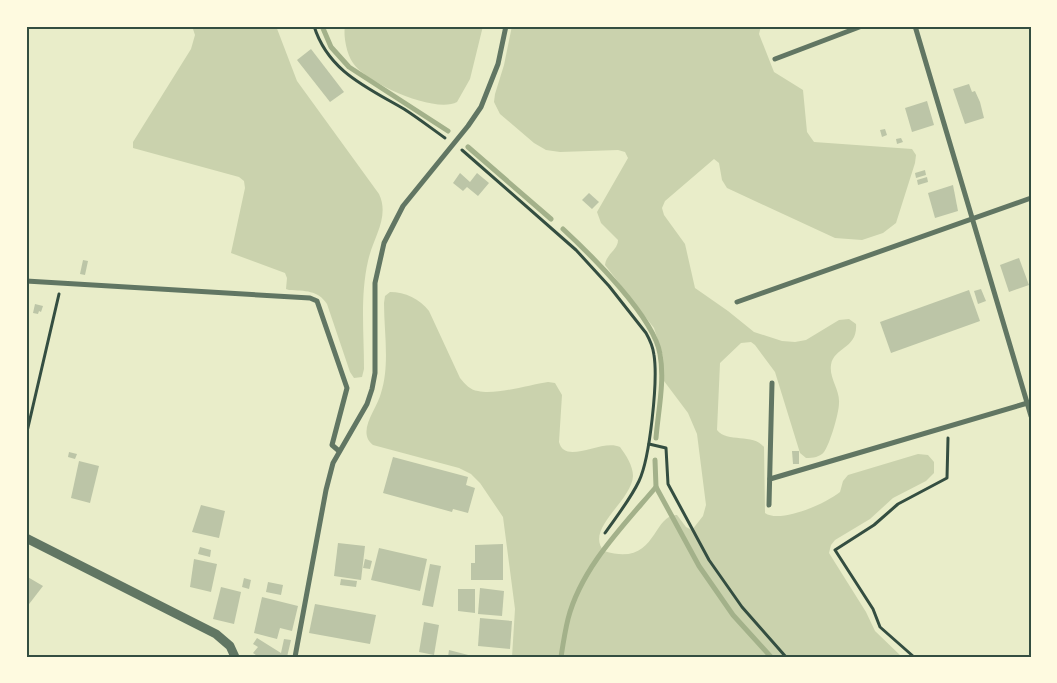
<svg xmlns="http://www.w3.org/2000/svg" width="1057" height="683" font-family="'Nunito Sans',sans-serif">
	<rect width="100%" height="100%" fill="#e9edc9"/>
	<g fill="#cad2ad">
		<path d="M192,26H276L297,81L379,194C390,217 373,238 368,261C360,296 364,333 364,369L362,377L354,378L350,372L327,304C318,290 305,291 289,290L286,289L287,278L285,273L231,253L245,188L244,181L239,177L133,148V142L191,49L195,35Z"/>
		<path d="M345,26H483L470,79L457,102C435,114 366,83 353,63C347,55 343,36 345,26Z"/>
		<path d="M512,26H761L759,34L774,72L803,90L807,132L814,142L912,149L916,155L915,163L896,223L883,233L862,240L835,238L727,188L722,180L719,163L714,159L665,201L662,208L664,215L685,244L695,288L728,311L754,332L782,341L795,342L806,340L839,320L849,319L856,324C858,349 834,347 831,365C829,378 840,390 839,403C839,413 830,444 824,452C820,457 813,458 806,458L800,453L775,372L755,345L751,342L741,343L720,363L717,430C727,443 753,433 764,447L765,513C780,524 827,503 840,492L843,481L848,475L918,454L928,455L934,462V473L926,481L893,498L870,519L835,540L831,545L829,553L866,612L875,631L902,657H512L515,609L503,517L480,483L471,474L459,468L373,445C356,432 377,409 381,393C390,365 384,332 384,303L385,296L390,292C405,292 420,299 429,311L460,378C465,384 470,390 478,391C496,395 529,385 548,382L555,383L562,395L559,442C565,466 602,438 620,447C626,455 633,466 633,476C632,501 584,529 604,551C657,568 652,514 677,515L686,527L692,530L703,516L706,505L697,434L688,413L664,381L663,356L654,328L605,265C606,254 618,250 618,240L601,223L597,212L628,158L625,152L618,150L560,152L546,150L534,143L500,114L494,102L495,94L504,65Z"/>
	</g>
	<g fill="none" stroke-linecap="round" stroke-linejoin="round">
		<g stroke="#a3b18a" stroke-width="5">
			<polyline points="322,26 331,47 349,67 448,131"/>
			<polyline points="468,147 551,219"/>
			<path d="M563,229C591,255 654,317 660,354C665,381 658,412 656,438"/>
			<polyline points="655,460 656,487 699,566 733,615 771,657"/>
			<path d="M561,657C563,644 565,631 568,619C581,568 623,526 656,487"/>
		</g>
	</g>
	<g fill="#bcc5a7">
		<polygon points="311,49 344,92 330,102 297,60"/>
		<polygon points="969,84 972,92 975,91 980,102 984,118 965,124 953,89"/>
		<polygon points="927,101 934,125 912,132 905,108"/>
		<polygon points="885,129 887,135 882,137 880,130"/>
		<polygon points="901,138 903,142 897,144 896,139"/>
		<polygon points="925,170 926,175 916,178 915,173"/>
		<polygon points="460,173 470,182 477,173 489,183 478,196 467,187 463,191 453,183"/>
		<polygon points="927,177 928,182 918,185 917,180"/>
		<polygon points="953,185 958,211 935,218 928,193"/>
		<polygon points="589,193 599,202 592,209 582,200"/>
		<polygon points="1019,258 1029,285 1009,292 1000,265"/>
		<polygon points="83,260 88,261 85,275 80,274"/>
		<polygon points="981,289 986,301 978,304 974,291"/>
		<polygon points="969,290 980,321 891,353 880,322"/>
		<polygon points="35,304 43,306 41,312 39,311 38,314 33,313"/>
		<polygon points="792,451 799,451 799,464 793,464"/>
		<polygon points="69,452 77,454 75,459 68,457"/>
		<polygon points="393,457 468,477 466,485 475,488 468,513 453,509 452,512 383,493"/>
		<polygon points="79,461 99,466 90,503 71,498"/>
		<polygon points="201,505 225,511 219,538 192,532"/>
		<polygon points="338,543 365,546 361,580 334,576"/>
		<polygon points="503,544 503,580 471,580 471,563 475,563 475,545"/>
		<polygon points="200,547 211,550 210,557 198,554"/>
		<polygon points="379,548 427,559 420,591 371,580"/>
		<polygon points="194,559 217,564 211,592 190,587"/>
		<polygon points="365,559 372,561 370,569 363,568"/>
		<polygon points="430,564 441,566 433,607 422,605"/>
		<polygon points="26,576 43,586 26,608"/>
		<polygon points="244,578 251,580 249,589 242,587"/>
		<polygon points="341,579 357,581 356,587 340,585"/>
		<polygon points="268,582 283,585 281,595 266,592"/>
		<polygon points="221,587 241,592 234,624 213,619"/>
		<polygon points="480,588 504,591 502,616 478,614"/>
		<polygon points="458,589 475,589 475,613 458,611"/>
		<polygon points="262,597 298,606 292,631 280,628 277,639 254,633"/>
		<polygon points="315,604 376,615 370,644 309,633"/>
		<polygon points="480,618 512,621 510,649 478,646"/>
		<polygon points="424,622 439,625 434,655 419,652"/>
		<polygon points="257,638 281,653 284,639 291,640 287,657 259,657 253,653 258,647 253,644"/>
		<polygon points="449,650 472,656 472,657 448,657"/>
	</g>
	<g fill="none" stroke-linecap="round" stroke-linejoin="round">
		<g stroke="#344e41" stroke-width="3">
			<polyline points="57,26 59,27"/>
			<path d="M314,26C328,71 366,87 404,109C418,118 431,128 445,138"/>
			<path d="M462,150L576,250L609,286L646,333C650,340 653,347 654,355C658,381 650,458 639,481C630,500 616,517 605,533"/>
			<polyline points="26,436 59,294"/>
			<polyline points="649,444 666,448 668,484 709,560 742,607 786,657"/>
			<polyline points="914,657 880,627 873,609 835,550 874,525 898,504 947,478 948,438"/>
		</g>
		<g stroke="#617663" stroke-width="5">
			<polyline points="915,26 1031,416"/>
			<polyline points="775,59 862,26"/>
			<polyline points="26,281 310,298 317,301 347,388 332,445 339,451"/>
			<polyline points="737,302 1031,198"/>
			<polyline points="770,479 1031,402"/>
			<polyline points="769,505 772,383"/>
			<polyline points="295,657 326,490 333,463 367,404 372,389 375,373 375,283 384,243 403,206 468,126 481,107 498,64 506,26"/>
		</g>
		<polyline stroke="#617663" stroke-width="9" points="26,538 216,634 230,646 235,657"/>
	</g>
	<rect width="1057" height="683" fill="none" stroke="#fefae0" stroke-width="55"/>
	<rect x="28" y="28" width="1002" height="628" fill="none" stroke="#344e41" stroke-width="2"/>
</svg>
